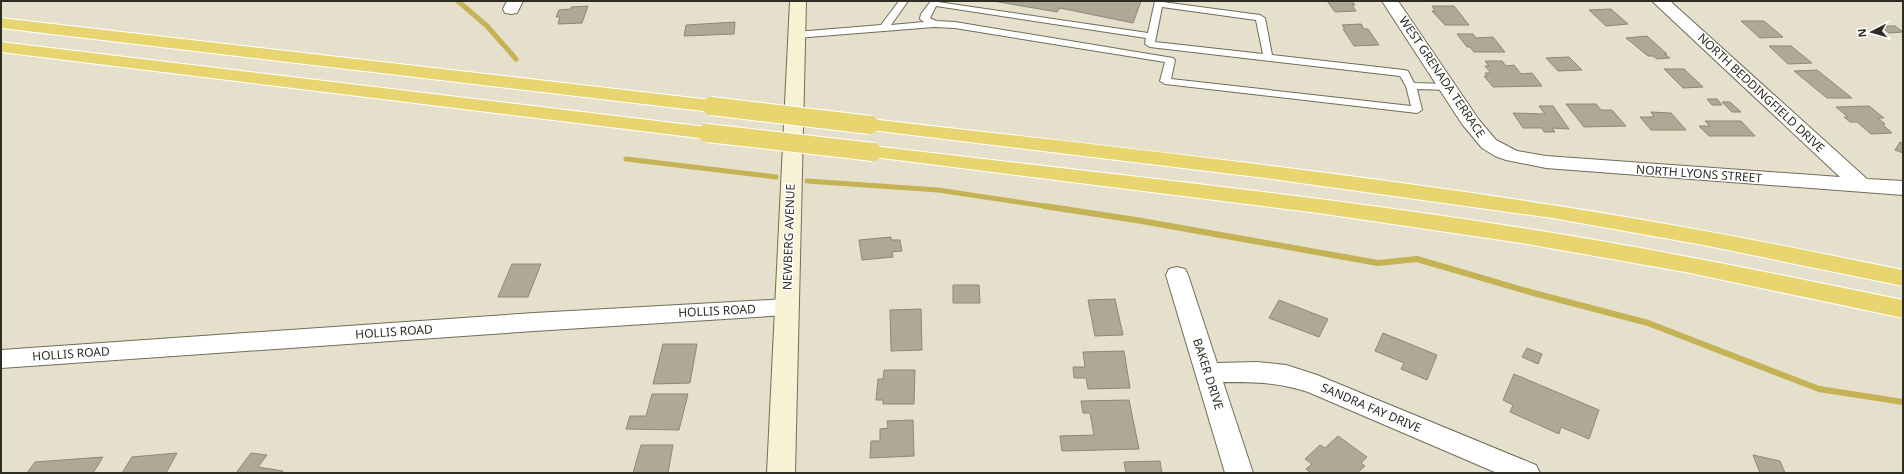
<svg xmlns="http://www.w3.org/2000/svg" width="1904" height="474" font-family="'Noto Sans',sans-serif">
	<rect width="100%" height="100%" fill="#e4e0cb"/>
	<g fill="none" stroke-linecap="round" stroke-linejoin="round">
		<g stroke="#c4b254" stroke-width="5">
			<polyline points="458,1 487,26 516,59"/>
			<polyline points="626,159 776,177"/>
			<polyline points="807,181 938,190 1051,207"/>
		</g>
		<polyline stroke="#c4b254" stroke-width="6" points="1044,206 1136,220 1378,263 1417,259 1530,292 1648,323 1819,389 1903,402"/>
	</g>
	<g fill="#ada995" stroke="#8d8975">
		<polygon points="993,1 1141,1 1133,23 1060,8 1057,12"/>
		<polygon points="1327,1 1352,1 1355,5 1352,5 1356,11 1335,12"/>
		<polygon points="588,6 582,23 558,24 560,17 556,17 559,10 571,9 571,7"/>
		<polygon points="1432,6 1454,6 1469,25 1445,25 1432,11 1435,11"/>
		<polygon points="1611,9 1628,24 1606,26 1589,10"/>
		<polygon points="1741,21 1764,21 1783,37 1760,38"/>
		<polygon points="735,22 734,34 684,36 686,25"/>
		<polygon points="1361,24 1364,29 1368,29 1379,45 1354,46 1343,29 1345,29 1342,25"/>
		<polygon points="1880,26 1895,26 1903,32 1889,33"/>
		<polygon points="1457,34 1473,34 1476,38 1493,37 1505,52 1474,52 1470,47 1467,47"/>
		<polygon points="1647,36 1667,54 1664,54 1670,58 1657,59 1653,56 1648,56 1626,38"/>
		<polygon points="1769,46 1791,46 1812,63 1788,64"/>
		<polygon points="1569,57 1582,70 1558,71 1546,58"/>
		<polygon points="1485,61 1502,61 1506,66 1514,65 1521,74 1532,73 1542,86 1493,87 1484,76 1487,76 1485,73 1491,73 1485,66 1489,66"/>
		<polygon points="1664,69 1684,69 1703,87 1683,88"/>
		<polygon points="1817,70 1852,98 1827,98 1794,71"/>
		<polygon points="1707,99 1717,99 1722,105 1712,105"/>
		<polygon points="1722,102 1730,102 1741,112 1732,112"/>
		<polygon points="1566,104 1596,104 1601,110 1612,110 1626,126 1584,127"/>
		<polygon points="1539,106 1553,106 1569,129 1552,128 1555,132 1544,132 1542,128 1523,128 1513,113 1545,114"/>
		<polygon points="1869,106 1884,118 1878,118 1885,124 1883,125 1892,133 1871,134 1857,122 1850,122 1844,117 1848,117 1836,107"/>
		<polygon points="1651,112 1671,113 1686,130 1651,130 1640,117 1654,117"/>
		<polygon points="1705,121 1741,121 1755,136 1709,136 1699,126 1710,126"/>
		<polygon points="1900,142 1903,143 1903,153 1895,150"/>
		<polygon points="891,237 891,240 900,240 902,251 892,252 893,257 862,260 859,240"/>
		<polygon points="512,264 541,264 528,297 498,297"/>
		<polygon points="953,285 979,285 980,303 953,303"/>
		<polygon points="1115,299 1123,335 1095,336 1088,300"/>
		<polygon points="1279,300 1328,319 1319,337 1269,318"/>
		<polygon points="921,309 922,350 891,351 890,310"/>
		<polygon points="1383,333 1437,355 1427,380 1401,369 1404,363 1375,351"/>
		<polygon points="663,344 697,344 690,383 653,384"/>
		<polygon points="1527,348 1542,354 1538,364 1522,357"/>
		<polygon points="1124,351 1130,388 1088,389 1086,378 1074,378 1073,367 1085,367 1083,352"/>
		<polygon points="884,370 915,370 914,404 883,404 883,400 876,400 878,379 883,379"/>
		<polygon points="1514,374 1599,410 1589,439 1561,427 1559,434 1510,412 1513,405 1503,400"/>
		<polygon points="652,394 688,394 679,430 626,429 630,416 646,416"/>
		<polygon points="1129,400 1139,449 1062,451 1060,436 1094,435 1090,413 1083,413 1081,401"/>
		<polygon points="913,420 914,456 870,458 871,441 880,441 880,429 888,428 887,421"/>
		<polygon points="1338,436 1367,457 1361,463 1365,466 1357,473 1311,473 1306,469 1312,464 1305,459 1320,445 1325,448"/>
		<polygon points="641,445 673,445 668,473 633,473"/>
		<polygon points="177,453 166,473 122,473 132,457"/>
		<polygon points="251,453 267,455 258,467 283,471 282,473 236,473"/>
		<polygon points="1753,455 1780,461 1785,473 1760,473"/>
		<polygon points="103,457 93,473 27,473 35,462"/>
		<polygon points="1160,461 1162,473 1126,473 1124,462"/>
	</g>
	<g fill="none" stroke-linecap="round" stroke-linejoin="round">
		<defs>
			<path id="lane" d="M899,1H908L891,25L924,22L920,19L921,14L931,1L1148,33L1155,1L1260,15L1265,18L1272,55L1404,70L1408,71L1414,83L1448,84L1453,87L1448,90L1417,89L1422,110L1417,113L1165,84L1160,81L1165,62L955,28L934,27L796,38L791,35L796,32L881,25ZM936,6L1146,38L1145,44L1150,47L1400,76L1406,86L1411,106L1171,79L1175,60L1173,58L955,22L936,21L930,18ZM1162,7L1256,20L1263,54L1155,42Z"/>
			<g id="street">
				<polygon points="507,1 523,1 517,13 511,14 505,13 503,9"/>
				<polygon points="1382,1 1398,1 1479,120 1496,140 1517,151 1546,156 1840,177 1652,1 1670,1 1867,179 1903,181 1903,195 1546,168 1506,160 1495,156 1482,148 1462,124"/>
				<path d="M1177,267L1185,269L1188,275L1217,363L1257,362L1286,365L1317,375L1536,465L1540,473H1497L1308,392C1278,382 1254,382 1223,382L1253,473H1225L1166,275L1169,269Z"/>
				<polygon points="787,299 795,301 799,307 795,313 787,315 534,331 1,368 1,350 534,313"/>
			</g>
			<polygon id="secondary" points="790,1 806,1 795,473 767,473"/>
			<g id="highway">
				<polygon points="1,18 711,100 718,102 720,106 718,110 711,112 1,28"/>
				<polygon points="1,42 707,127 714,129 717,133 714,137 707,139 1,52"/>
				<path d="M870,119C1098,145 1326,170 1552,205C1670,223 1786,246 1903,270V286L1703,245L1552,218L1265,178L863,129L860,125L863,121Z"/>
				<path d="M873,146C1090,172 1307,194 1522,228C1650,248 1777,274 1903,300V318L1685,272L1521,243L1318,213L866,156L863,152L866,148Z"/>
			</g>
		</defs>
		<use href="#lane" stroke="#706d5a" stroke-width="2"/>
		<use href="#street" stroke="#706d5a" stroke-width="2"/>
		<use href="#secondary" stroke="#706d5a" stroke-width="2"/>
		<use href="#highway" stroke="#fff" stroke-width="2"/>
		<use href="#lane" fill="#fff" fill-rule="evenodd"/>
		<use href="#street" fill="#fff" fill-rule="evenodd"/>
		<use href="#secondary" fill="#f8f2d4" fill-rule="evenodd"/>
		<use href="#highway" fill="#e9d570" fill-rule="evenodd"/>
		<defs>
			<g id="highway-bridge">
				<polyline points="711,106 870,125"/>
				<polyline points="707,133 873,152"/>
			</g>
		</defs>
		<use href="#highway-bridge" stroke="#fff" stroke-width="20" stroke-linecap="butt"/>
		<use href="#highway-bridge" stroke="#e9d570" stroke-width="18"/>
	</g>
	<g text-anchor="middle" stroke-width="3" stroke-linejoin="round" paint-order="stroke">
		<g font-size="12" fill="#2e2d25" stroke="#fff">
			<text transform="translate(1442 77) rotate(56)" y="4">WEST GRENADA TERRACE</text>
			<text transform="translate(1761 93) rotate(43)" y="4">NORTH BEDDINGFIELD DRIVE</text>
			<text transform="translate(1699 174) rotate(4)" y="4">NORTH LYONS STREET</text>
			<text transform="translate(789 237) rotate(-88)" y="4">NEWBERG AVENUE</text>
			<text transform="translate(717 311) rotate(-3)" y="4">HOLLIS ROAD</text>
			<text transform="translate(394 332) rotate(-4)" y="4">HOLLIS ROAD</text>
			<text transform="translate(71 354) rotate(-4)" y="4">HOLLIS ROAD</text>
			<text transform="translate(1208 374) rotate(72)" y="4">BAKER DRIVE</text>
			<text transform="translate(1371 408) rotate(23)" y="4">SANDRA FAY DRIVE</text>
		</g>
	</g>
	<rect width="1904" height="474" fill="none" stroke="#2e2d25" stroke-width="4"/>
	<g transform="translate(1872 32) rotate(264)" stroke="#ffffff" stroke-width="3" paint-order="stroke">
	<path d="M0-3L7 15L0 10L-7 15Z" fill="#2e2d25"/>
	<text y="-6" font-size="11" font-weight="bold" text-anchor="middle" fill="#2e2d25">N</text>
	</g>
</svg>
